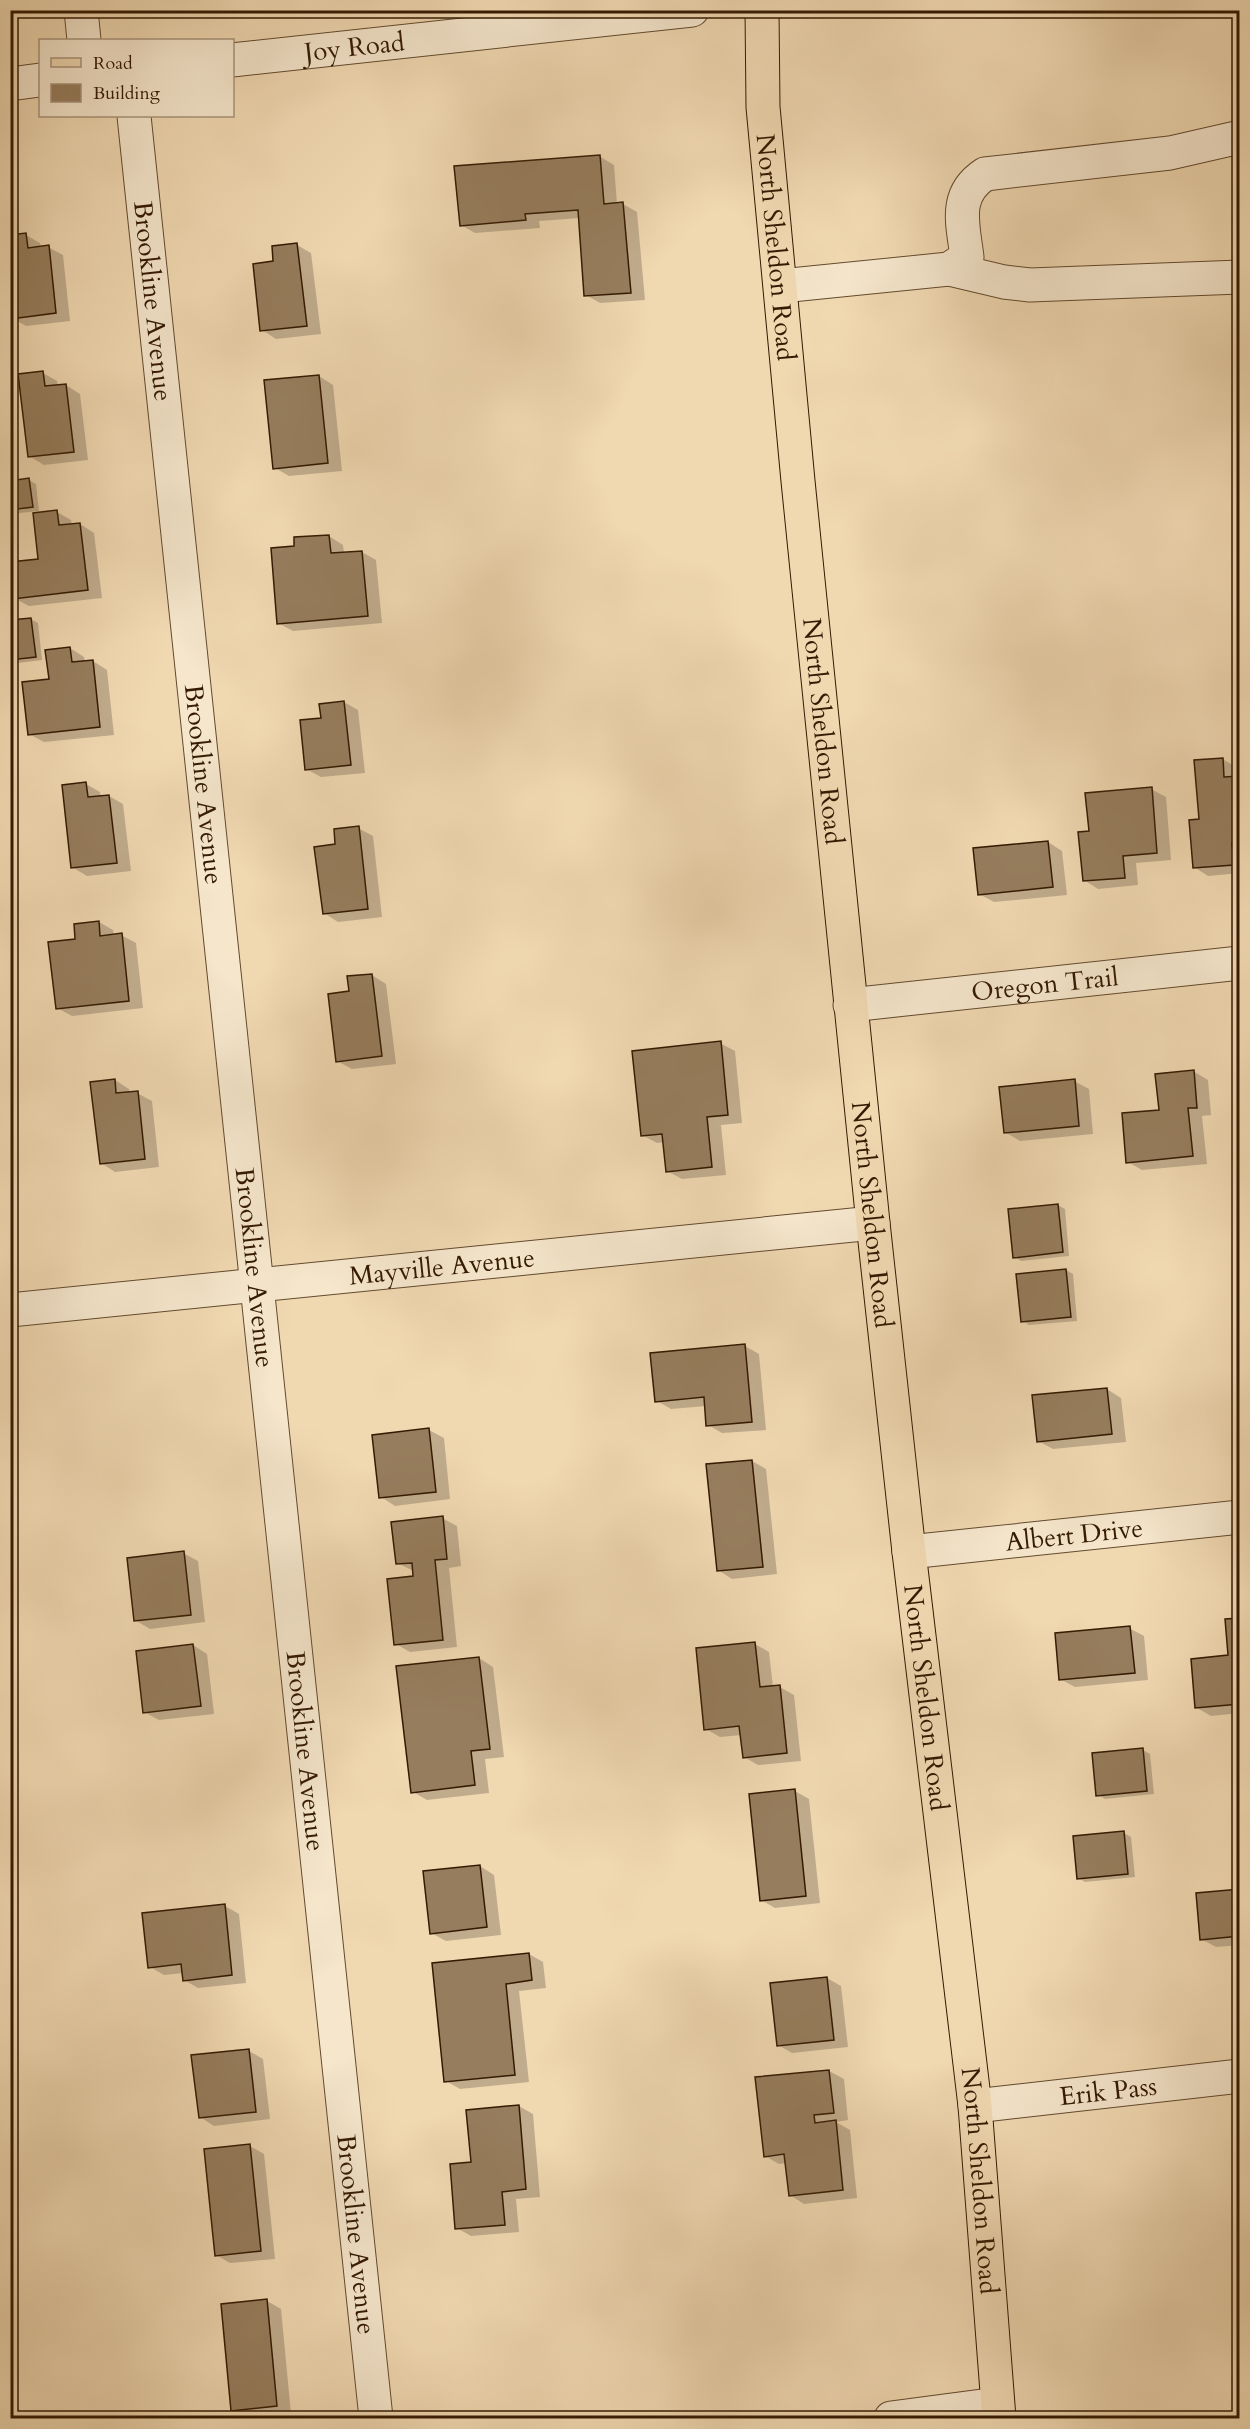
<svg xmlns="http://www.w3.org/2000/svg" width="1250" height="2429" font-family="Cardo,serif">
	<rect width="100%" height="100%" fill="#f0d8b1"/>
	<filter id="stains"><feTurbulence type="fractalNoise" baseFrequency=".00333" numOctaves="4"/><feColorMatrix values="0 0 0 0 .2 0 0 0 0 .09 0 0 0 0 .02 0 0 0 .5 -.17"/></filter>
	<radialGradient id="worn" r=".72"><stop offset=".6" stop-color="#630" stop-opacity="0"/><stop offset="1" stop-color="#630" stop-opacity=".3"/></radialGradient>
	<g fill="#0003">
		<polygon points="599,156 614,165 617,204 623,204 637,212 645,300 600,303 586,295 580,218 539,221 540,228 475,233 461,225"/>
		<polygon points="26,235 40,243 41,248 48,247 63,255 70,321 26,326 12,318 10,237"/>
		<polygon points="297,245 311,253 321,334 276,339 262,330 275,262"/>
		<polygon points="43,373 57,381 58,386 66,385 80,394 88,460 44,465 29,456"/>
		<polygon points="319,376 333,385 342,471 289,476 275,468"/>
		<polygon points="29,480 36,484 39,511 10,514 10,482"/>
		<polygon points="57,512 71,520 72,525 80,524 94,533 102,598 29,606 14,598 40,561"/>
		<polygon points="329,536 343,545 344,553 362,552 376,560 382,623 293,631 278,623 296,547"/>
		<polygon points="31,619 38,623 42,660 10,664 10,622"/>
		<polygon points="70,648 84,657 85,662 93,661 107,670 114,735 44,742 29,734 50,680"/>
		<polygon points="344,702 358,710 365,773 321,777 306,769 322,720"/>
		<polygon points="1222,759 1237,767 1237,777 1240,777 1240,873 1208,876 1194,867"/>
		<polygon points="86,784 100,792 101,797 109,796 123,804 131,871 87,876 72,867"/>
		<polygon points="1151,789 1166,797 1171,860 1136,863 1138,885 1098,889 1084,880 1090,833"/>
		<polygon points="358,828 373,836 382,917 338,922 324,913 337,845"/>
		<polygon points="1048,842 1062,851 1067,895 994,902 979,894"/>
		<polygon points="99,922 113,930 114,936 121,935 136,943 143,1008 72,1016 57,1008 77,940"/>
		<polygon points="372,975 386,984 396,1064 352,1069 337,1061 351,993"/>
		<polygon points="720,1043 735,1051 742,1123 721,1125 726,1175 682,1179 667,1171 665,1142 657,1143 642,1135"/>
		<polygon points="1193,1071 1208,1080 1211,1115 1202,1116 1207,1164 1142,1170 1128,1162 1160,1111"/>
		<polygon points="115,1080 129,1089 130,1094 137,1093 152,1101 159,1167 115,1172 101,1163"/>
		<polygon points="1074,1081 1089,1089 1093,1134 1020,1141 1005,1132"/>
		<polygon points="1058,1205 1065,1209 1069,1256 1021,1261 1015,1257"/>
		<polygon points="1066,1270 1073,1274 1077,1321 1029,1325 1023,1321"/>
		<polygon points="745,1346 759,1354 766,1430 722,1433 708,1425 706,1406 671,1409 657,1401"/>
		<polygon points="1107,1389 1121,1398 1126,1442 1053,1449 1038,1441"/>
		<polygon points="429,1430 444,1438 450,1499 395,1506 381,1497"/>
		<polygon points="752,1461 766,1469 777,1574 732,1579 718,1570"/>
		<polygon points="442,1518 457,1526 461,1566 449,1568 457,1647 410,1652 396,1644 415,1578 414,1571 397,1563"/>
		<polygon points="183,1553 198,1561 205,1622 150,1629 135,1620"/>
		<polygon points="1240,1619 1240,1713 1211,1716 1197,1708 1229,1656"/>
		<polygon points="1129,1628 1144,1636 1148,1680 1075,1687 1060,1679"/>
		<polygon points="755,1644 769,1652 773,1687 780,1687 794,1695 801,1761 758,1765 744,1757 742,1735 720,1737 706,1729"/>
		<polygon points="193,1645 207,1654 214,1714 159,1720 144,1712"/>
		<polygon points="479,1658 493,1667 504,1757 485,1759 489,1793 427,1800 413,1792"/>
		<polygon points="1143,1750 1150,1754 1154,1794 1105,1799 1098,1795"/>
		<polygon points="795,1791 809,1799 820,1903 775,1908 761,1900"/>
		<polygon points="1124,1833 1131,1837 1135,1877 1085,1882 1078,1878"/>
		<polygon points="480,1866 494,1875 501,1935 446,1941 431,1933"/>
		<polygon points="1240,1891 1240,1945 1216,1947 1201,1939"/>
		<polygon points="225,1906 239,1914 246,1983 198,1988 184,1980 183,1973 164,1975 150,1967"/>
		<polygon points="529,1954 543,1962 546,1988 519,1991 529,2082 460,2089 446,2081 434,1964"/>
		<polygon points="827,1978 841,1986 848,2047 792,2053 778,2045"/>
		<polygon points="249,2051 263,2059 270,2119 214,2126 200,2117"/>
		<polygon points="829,2071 844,2079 848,2120 836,2122 850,2130 857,2198 804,2204 790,2195 787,2163 779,2164 765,2156 757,2079"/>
		<polygon points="519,2106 533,2114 540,2197 516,2199 519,2232 471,2236 457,2228 472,2163"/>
		<polygon points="250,2146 264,2154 275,2259 230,2263 216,2255"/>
		<polygon points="267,2301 281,2309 291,2414 247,2418 233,2410"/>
	</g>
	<g fill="#967d5d" stroke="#341a02" stroke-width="1.5">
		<polygon points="600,155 604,204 623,202 631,293 584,296 578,210 525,214 526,220 460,226 454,166"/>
		<polygon points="26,233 28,248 49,245 56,313 11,319 10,235"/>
		<polygon points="297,243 307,326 260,331 253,264 273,261 272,246"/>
		<polygon points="43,371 45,386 66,384 74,452 28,457 18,374"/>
		<polygon points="319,375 328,463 273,469 264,380"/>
		<polygon points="29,478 33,507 10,510 10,481"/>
		<polygon points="57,510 59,525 80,523 88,590 13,599 10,562 38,559 33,513"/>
		<polygon points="329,535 331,553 362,551 368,616 277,624 271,548 294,546 294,537"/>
		<polygon points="31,618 36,657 10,660 10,620"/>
		<polygon points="70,647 72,662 93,660 100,727 28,735 22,682 49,679 45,650"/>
		<polygon points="344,701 351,765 305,770 300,720 321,718 319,704"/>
		<polygon points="1223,758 1224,777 1240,776 1240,842 1232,843 1234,865 1193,868 1189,820 1199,819 1194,760"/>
		<polygon points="86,782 88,797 109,795 117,863 71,868 62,785"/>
		<polygon points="1152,787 1157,853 1123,856 1125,878 1083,881 1078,832 1089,831 1085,793"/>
		<polygon points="359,826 368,909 323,914 314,847 335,844 334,829"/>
		<polygon points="1048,841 1053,887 978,895 973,848"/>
		<polygon points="99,921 100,936 122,933 129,1001 56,1009 48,942 75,939 74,924"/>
		<polygon points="372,974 382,1056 336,1062 328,994 349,991 347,976"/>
		<polygon points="721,1041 728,1115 707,1117 712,1167 666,1172 662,1134 641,1136 632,1051"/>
		<polygon points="1194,1070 1197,1108 1188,1108 1193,1156 1126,1163 1122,1113 1159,1110 1155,1074"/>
		<polygon points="115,1079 116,1093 138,1091 145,1159 100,1164 90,1082"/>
		<polygon points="1075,1079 1079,1126 1004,1133 999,1087"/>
		<polygon points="1240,1102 1240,1153 1239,1153 1234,1103"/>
		<polygon points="1058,1204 1063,1252 1013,1258 1008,1209"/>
		<polygon points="1066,1269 1071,1317 1021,1322 1016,1274"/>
		<polygon points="745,1344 752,1422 706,1426 704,1397 655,1402 650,1353"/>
		<polygon points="1107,1388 1112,1434 1037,1442 1032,1395"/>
		<polygon points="429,1428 436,1492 379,1498 372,1435"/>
		<polygon points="752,1460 763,1567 717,1571 706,1464"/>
		<polygon points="443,1516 447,1559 435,1560 443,1640 394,1645 387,1579 413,1576 412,1563 396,1564 391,1522"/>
		<polygon points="184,1551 191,1615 134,1621 127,1558"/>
		<polygon points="1240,1618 1240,1704 1195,1708 1191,1659 1228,1655 1225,1619"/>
		<polygon points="1130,1626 1135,1673 1059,1680 1055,1633"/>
		<polygon points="755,1642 760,1687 780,1685 787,1753 743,1758 739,1726 704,1730 696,1648"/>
		<polygon points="193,1644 201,1706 143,1713 136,1651"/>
		<polygon points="479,1657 490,1749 471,1751 475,1785 411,1793 396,1666"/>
		<polygon points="1143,1748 1147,1791 1096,1796 1092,1753"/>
		<polygon points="795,1789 806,1896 760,1901 749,1794"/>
		<polygon points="1124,1831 1128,1874 1077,1879 1073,1836"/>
		<polygon points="480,1865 487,1927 430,1934 423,1871"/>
		<polygon points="1240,1889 1240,1936 1200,1940 1196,1893"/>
		<polygon points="225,1904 232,1975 183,1981 181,1964 148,1968 142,1913"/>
		<polygon points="529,1953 532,1980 506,1984 515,2075 444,2082 432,1963"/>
		<polygon points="827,1977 834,2040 777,2046 770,1983"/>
		<polygon points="249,2049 256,2112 199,2118 191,2055"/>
		<polygon points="829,2070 834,2113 814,2115 815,2123 836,2120 843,2190 789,2196 784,2154 764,2157 755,2077"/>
		<polygon points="519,2105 526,2189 502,2192 505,2225 455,2229 450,2164 471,2162 466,2110"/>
		<polygon points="250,2144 261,2251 215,2256 204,2149"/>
		<polygon points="267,2299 277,2406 231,2411 221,2304"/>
	</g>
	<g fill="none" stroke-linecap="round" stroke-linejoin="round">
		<defs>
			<g id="minor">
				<polyline points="81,10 84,40"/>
				<path id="s1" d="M232,60L692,10"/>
				<polyline points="10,84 40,80"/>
				<path id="s2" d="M134,116L376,2418"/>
				<polyline points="949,269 1004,282 1030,285 1240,277"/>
				<path d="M781,286L949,269L967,257C963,224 953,195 985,174L1170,153L1240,137"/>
				<path id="s3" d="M850,1005L1240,963"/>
				<path id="s4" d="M10,1310L873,1223"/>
				<path id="s5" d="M909,1552L1240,1517"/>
				<path id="s6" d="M975,2106L1240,2076"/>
				<polyline points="891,2418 997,2404"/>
			</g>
			<g id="major">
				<path id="s7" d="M762,10L763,107L798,481L873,1223L909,1552L975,2106L999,2418"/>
			</g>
		</defs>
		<use href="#minor" stroke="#634a2e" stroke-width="35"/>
		<use href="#major" stroke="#341a02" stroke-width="35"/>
		<use href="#minor" stroke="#f5e6cc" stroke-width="33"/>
		<use href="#major" stroke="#f0d8b1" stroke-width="33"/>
	</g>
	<g text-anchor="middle" stroke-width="4.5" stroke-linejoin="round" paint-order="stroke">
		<g font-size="26" fill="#341a02" stroke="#f5e6cc">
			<text dy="9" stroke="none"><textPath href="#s1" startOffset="123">Joy Road</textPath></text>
			<text dy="9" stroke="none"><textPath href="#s7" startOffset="238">North Sheldon Road</textPath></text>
			<text dy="9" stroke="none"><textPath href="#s2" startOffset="186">Brookline Avenue</textPath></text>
			<text dy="9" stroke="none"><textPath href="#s7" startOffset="724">North Sheldon Road</textPath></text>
			<text dy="9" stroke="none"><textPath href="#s2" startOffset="672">Brookline Avenue</textPath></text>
			<text dy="9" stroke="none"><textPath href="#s3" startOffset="196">Oregon Trail</textPath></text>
			<text dy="9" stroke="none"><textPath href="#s7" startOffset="1210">North Sheldon Road</textPath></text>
			<text dy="9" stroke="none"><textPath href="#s2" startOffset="1158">Brookline Avenue</textPath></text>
			<text dy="9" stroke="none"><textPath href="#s4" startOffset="434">Mayville Avenue</textPath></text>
			<text dy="9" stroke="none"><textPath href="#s5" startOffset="166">Albert Drive</textPath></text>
			<text dy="9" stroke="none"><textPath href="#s7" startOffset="1696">North Sheldon Road</textPath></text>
			<text dy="9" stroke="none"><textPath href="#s2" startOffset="1644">Brookline Avenue</textPath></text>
			<text dy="9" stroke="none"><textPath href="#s6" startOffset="134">Erik Pass</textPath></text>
			<text dy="9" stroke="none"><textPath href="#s7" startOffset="2182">North Sheldon Road</textPath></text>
			<text dy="9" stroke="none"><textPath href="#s2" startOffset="2130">Brookline Avenue</textPath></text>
		</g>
	</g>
	<rect width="1250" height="2429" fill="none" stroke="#f0d8b1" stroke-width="36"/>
	<rect x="12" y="12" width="1226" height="2405" fill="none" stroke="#341a02" stroke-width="3"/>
	<rect x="18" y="18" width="1214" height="2393" fill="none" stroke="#341a02" stroke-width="1.5"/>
	<rect x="39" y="39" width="195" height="78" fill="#f5e6cc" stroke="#a8947b" stroke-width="1.5"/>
	<rect x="51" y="58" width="30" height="9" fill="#f0d8b1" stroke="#a8947b" stroke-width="1.5"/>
	<text x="93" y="69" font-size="18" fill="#341a02">Road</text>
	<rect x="51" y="84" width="30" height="18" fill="#967d5d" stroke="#a8947b" stroke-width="1.5"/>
	<text x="93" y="99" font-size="18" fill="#341a02">Building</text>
	<rect width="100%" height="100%" filter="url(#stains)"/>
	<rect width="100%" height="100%" fill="url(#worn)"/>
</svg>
